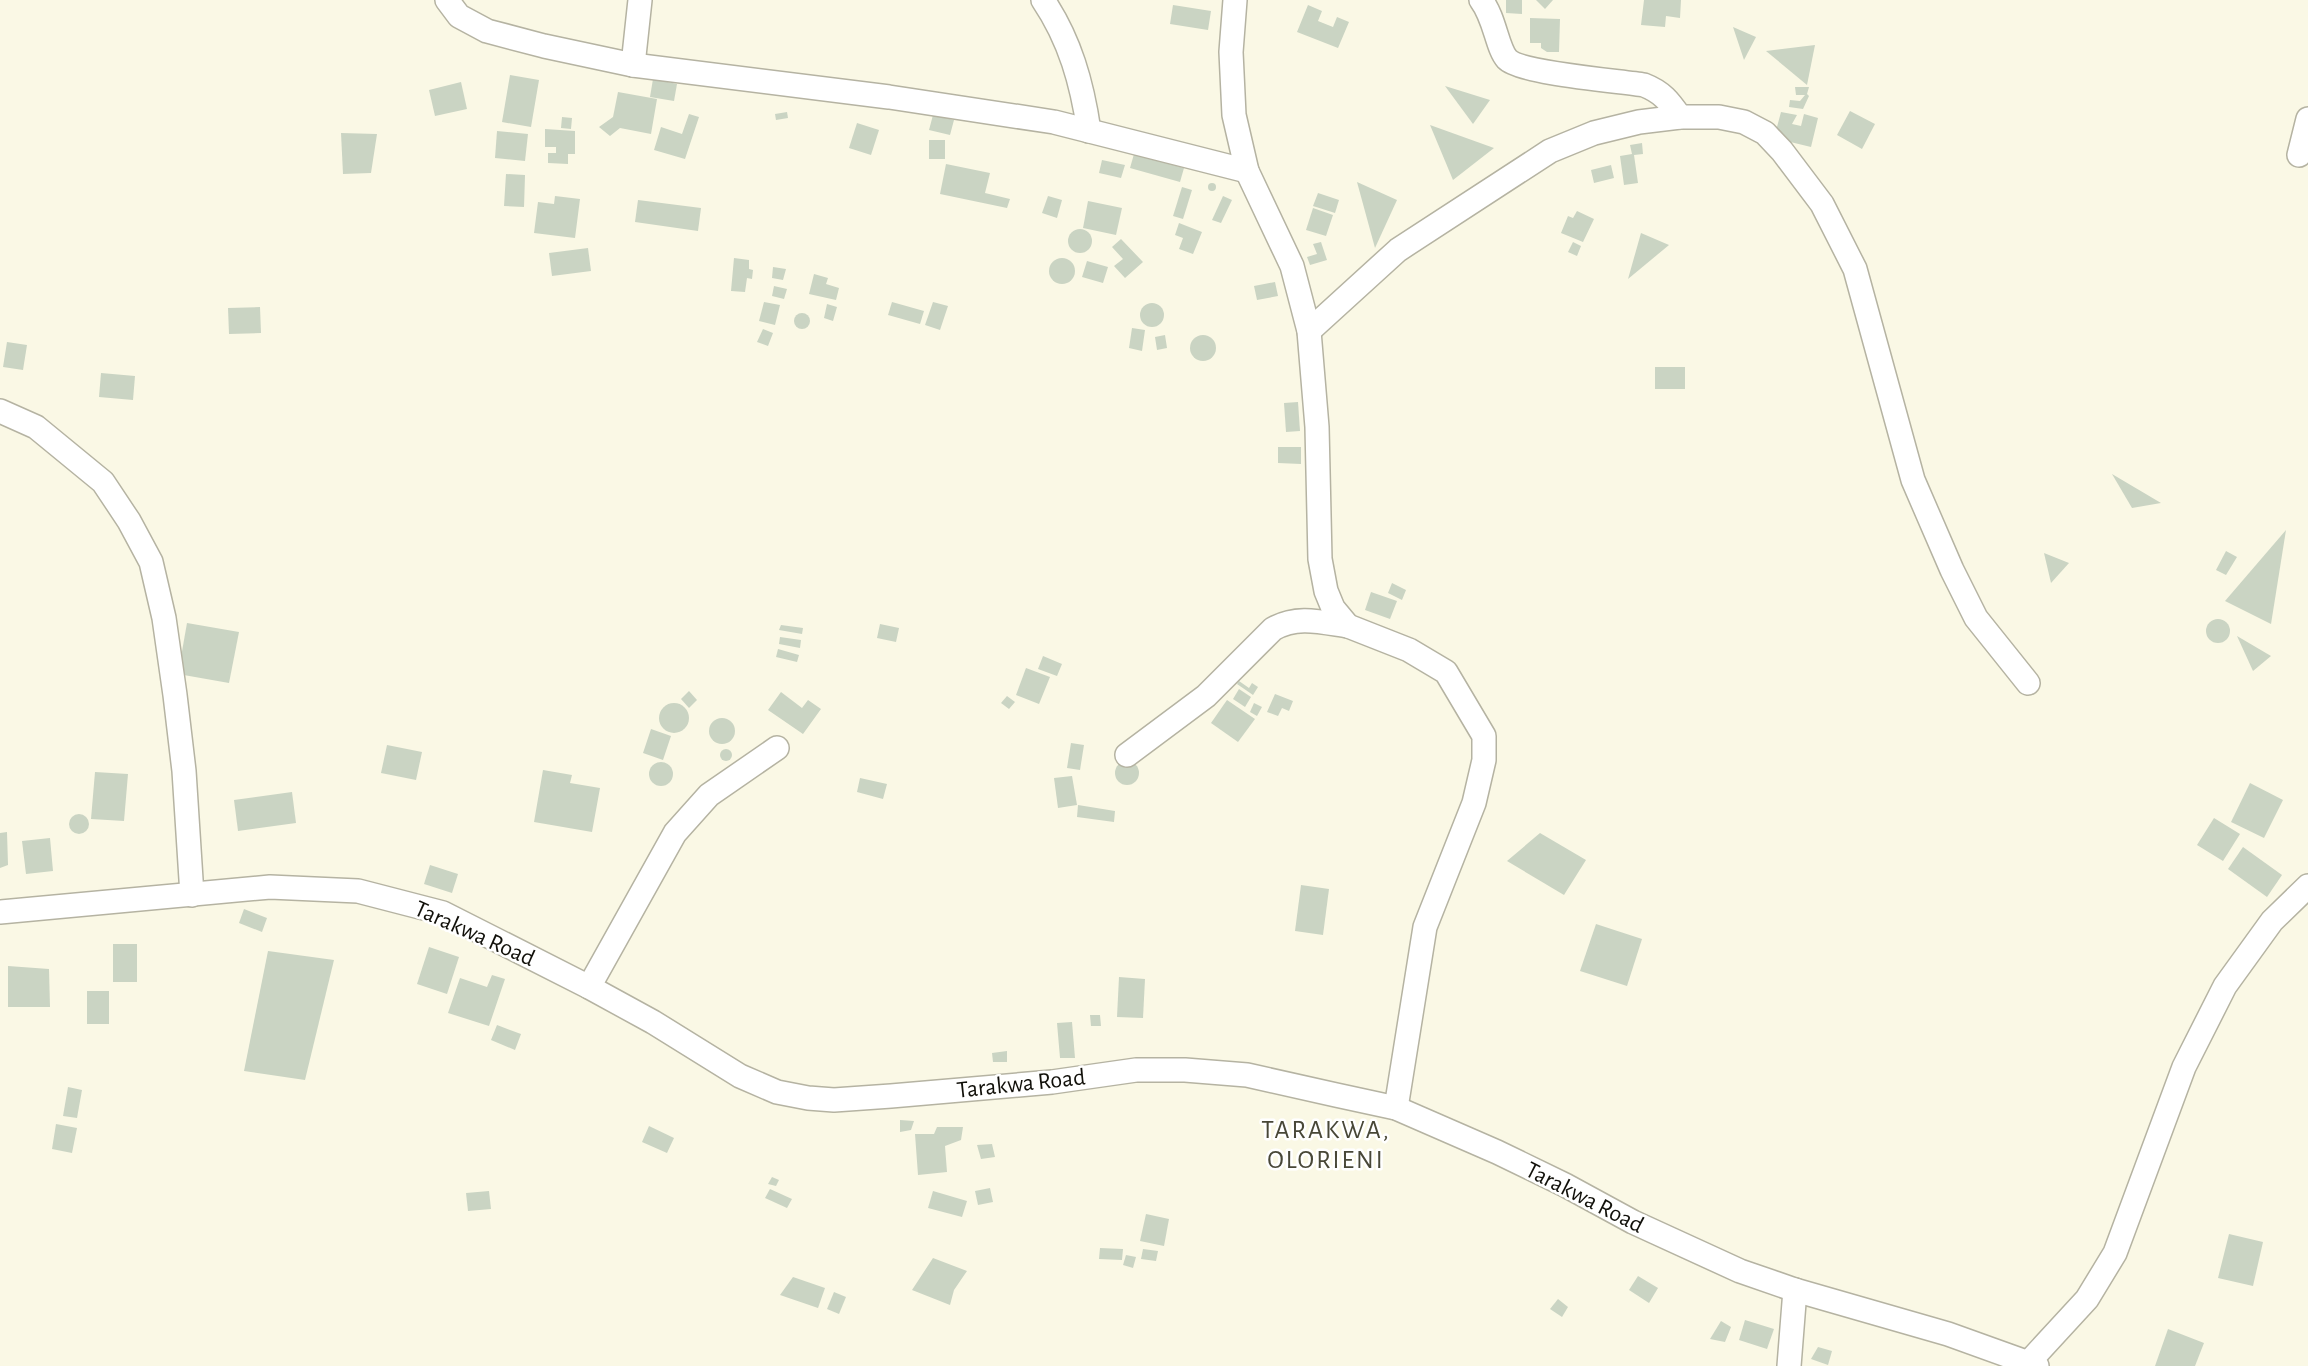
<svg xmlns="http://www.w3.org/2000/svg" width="2308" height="1366" font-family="'Alegreya Sans',sans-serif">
	<rect width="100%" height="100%" fill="#faf8e5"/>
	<g fill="#cad4c3">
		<polygon points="1506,0 1522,0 1522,14 1506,13"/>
		<polygon points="1536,0 1553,0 1545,9"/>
		<polygon points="1644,0 1681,0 1680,18 1666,16 1665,27 1641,25"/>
		<polygon points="1173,5 1211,11 1208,30 1170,24"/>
		<polygon points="1308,5 1322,11 1318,21 1333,27 1337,17 1349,22 1338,48 1297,32"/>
		<polygon points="1530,18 1560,19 1559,52 1547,52 1541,48 1541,43 1530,43"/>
		<polygon points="1733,27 1756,37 1744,60"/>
		<polygon points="1815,45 1807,85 1766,51"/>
		<polygon points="510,75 539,80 531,127 502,122"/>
		<polygon points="653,79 677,84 674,101 650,97"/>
		<polygon points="461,82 467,109 435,116 429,90"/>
		<polygon points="1445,86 1490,100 1473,124"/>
		<polygon points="1795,87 1809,87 1807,94 1809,96 1803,109 1789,107 1790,100 1800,101 1805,95 1796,95"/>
		<polygon points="618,92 657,99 651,134 620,128 610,136 599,127 613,117"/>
		<polygon points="1850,111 1875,124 1862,149 1837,135"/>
		<polygon points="787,112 788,118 776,120 775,114"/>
		<polygon points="1781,112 1797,115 1792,124 1801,126 1804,114 1818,118 1811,147 1774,138"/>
		<polygon points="689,114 699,117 685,159 654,150 661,127 682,134"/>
		<polygon points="933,115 954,120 950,135 929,130"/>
		<polygon points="562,117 572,118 571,129 561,128"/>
		<polygon points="857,123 879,130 871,155 849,148"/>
		<polygon points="1430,125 1494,148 1453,180"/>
		<polygon points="545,129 575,131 575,154 568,154 568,164 548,163 548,153 556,153 556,147 545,147"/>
		<polygon points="497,131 528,134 525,161 495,158"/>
		<polygon points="341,133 377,134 371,173 343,174"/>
		<rect x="929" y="140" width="16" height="19"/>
		<polygon points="1642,143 1643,154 1634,155 1638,183 1624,185 1620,156 1632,154 1630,145"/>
		<polygon points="1134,154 1184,168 1180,182 1130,168"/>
		<polygon points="1102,160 1125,165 1121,178 1099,173"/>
		<polygon points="946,164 990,173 985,193 1010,199 1007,208 940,194"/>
		<polygon points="1611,165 1614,178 1594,183 1591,170"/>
		<polygon points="506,174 525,175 524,207 504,206"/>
		<polygon points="1357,182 1397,200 1375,248"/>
		<circle cx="1212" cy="187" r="4"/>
		<polygon points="1182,187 1192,190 1183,219 1173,216"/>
		<polygon points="1318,193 1339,200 1335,213 1313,206"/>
		<polygon points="555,196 580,199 575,238 534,233 538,202 554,204"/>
		<polygon points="1048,196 1062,200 1057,218 1042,213"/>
		<polygon points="1223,196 1232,200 1221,223 1212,220"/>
		<polygon points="638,200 701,208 698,231 635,222"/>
		<polygon points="1088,201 1122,208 1116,235 1083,228"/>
		<polygon points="1313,208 1333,215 1326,236 1306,230"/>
		<polygon points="1577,211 1594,219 1583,242 1561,233 1568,216 1573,218"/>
		<polygon points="1179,223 1202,232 1193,254 1179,249 1183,238 1175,235"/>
		<circle cx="1080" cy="241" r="12"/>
		<polygon points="1641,233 1669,245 1628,279"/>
		<polygon points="1121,239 1143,262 1125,278 1114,266 1123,259 1112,247"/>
		<polygon points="1321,242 1327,260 1310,265 1307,257 1317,254 1313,244"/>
		<polygon points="1573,242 1581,246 1577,256 1568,252"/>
		<polygon points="588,248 591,271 552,276 549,253"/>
		<circle cx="1062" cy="271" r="13"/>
		<polygon points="734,258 749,260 749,269 753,270 752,279 747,278 745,292 731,291"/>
		<polygon points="1087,261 1108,267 1103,283 1082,277"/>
		<polygon points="773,267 786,269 783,280 772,278"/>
		<polygon points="814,274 828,278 826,284 839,288 836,300 809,294"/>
		<polygon points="1275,282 1278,296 1257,300 1254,286"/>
		<polygon points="774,286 787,289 784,299 772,296"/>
		<polygon points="764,302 780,305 775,325 759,321"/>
		<polygon points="892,302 924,311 920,324 888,315"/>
		<polygon points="933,302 948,306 940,330 925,325"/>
		<circle cx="1152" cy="315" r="12"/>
		<polygon points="827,304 837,307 833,321 824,318"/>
		<polygon points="260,307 261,333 229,334 228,308"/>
		<circle cx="802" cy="321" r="8"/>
		<polygon points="1132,328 1145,330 1142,351 1129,348"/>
		<polygon points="763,329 773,333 768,346 757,342"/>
		<polygon points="1165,335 1167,348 1157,350 1155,337"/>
		<circle cx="1203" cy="348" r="13"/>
		<polygon points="7,342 27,345 23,370 3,367"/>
		<rect x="1655" y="367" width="30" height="22"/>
		<polygon points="101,373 135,376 133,400 99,397"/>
		<polygon points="1298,402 1300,431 1286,432 1284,403"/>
		<polygon points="1278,447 1301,447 1301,464 1278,463"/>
		<polygon points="2112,474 2161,503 2132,508"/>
		<polygon points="2286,530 2271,624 2225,601"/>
		<polygon points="2226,551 2237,557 2226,575 2216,570"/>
		<polygon points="2044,553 2069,563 2051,583"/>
		<polygon points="1392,583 1406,590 1402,600 1388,593"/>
		<polygon points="1371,592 1397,601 1390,619 1365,610"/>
		<circle cx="2218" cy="631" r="12"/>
		<polygon points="187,623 239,632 229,683 178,674"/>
		<polygon points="880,624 899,628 896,642 877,638"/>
		<polygon points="781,625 803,628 802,634 779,630"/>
		<polygon points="2237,636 2271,656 2253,671"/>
		<polygon points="780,637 801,640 800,648 779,644"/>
		<polygon points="778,649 799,655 797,662 776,657"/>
		<polygon points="1043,656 1062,664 1057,676 1038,669"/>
		<polygon points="1026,668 1050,677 1039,704 1016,695"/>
		<polygon points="1239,681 1249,688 1252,683 1258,687 1253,695 1237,684"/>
		<polygon points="1239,689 1251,697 1245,707 1233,699"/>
		<polygon points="689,691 697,700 689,708 681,699"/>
		<polygon points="781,692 802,708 808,700 821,709 803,734 768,710"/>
		<polygon points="1275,694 1293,701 1289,711 1282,708 1278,716 1267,712"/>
		<polygon points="1007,696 1015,702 1009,709 1001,703"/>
		<polygon points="1227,700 1255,719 1238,742 1211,723"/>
		<polygon points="1254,703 1262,707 1257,716 1250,712"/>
		<circle cx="674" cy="718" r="15"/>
		<circle cx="722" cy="731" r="13"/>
		<polygon points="651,729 671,736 663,760 643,753"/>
		<polygon points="1071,743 1084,745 1080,770 1067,768"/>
		<polygon points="387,745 422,752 416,780 381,773"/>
		<circle cx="726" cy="755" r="6"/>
		<circle cx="1127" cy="773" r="12"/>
		<circle cx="661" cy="774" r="12"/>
		<polygon points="543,770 572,775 570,783 600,788 592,832 534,822"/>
		<polygon points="95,772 128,774 124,821 91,819"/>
		<polygon points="1072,776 1077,805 1058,808 1054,778"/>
		<polygon points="860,778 887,784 883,799 857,792"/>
		<polygon points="2250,783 2283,800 2264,838 2231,822"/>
		<polygon points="292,792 296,823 238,831 234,800"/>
		<polygon points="1078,805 1115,811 1114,822 1077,817"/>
		<circle cx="79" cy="824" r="10"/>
		<polygon points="2214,818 2240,834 2223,861 2197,845"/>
		<polygon points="7,832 8,865 0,868 0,833"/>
		<polygon points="1540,833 1586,860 1564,895 1507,861"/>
		<polygon points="50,838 53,871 26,874 22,841"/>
		<polygon points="2243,847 2282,875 2267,897 2228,869"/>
		<polygon points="430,865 458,874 452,893 424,884"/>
		<polygon points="1301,885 1329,889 1323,935 1295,931"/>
		<polygon points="244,909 267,918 262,932 239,923"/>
		<polygon points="1596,924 1642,939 1627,986 1580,971"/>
		<rect x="113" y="944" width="24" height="38"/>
		<polygon points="429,947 459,957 447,994 417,984"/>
		<polygon points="268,951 334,960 305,1080 244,1071"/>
		<polygon points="8,966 49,969 50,1007 8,1007"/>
		<polygon points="492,975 505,979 489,1026 448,1013 460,978 487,987"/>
		<polygon points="1119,977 1145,979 1143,1018 1117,1017"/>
		<rect x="87" y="991" width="22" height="33"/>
		<polygon points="1090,1015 1100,1015 1101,1026 1091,1026"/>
		<polygon points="1072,1022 1075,1058 1060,1058 1057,1023"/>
		<polygon points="497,1025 521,1034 515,1050 491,1040"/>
		<polygon points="1007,1051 1007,1062 993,1062 992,1053"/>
		<polygon points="68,1087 82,1090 77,1118 63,1116"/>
		<polygon points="900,1120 914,1121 911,1130 900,1132"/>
		<polygon points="56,1124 77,1128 72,1153 52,1149"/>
		<polygon points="649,1126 674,1138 667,1153 642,1142"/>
		<polygon points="937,1127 963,1127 961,1140 945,1146 947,1172 918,1175 915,1134 934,1134"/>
		<polygon points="992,1144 995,1157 981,1159 977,1145"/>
		<polygon points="772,1177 779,1180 776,1186 768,1184"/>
		<polygon points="990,1188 993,1202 978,1205 975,1191"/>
		<polygon points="770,1189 792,1199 787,1208 765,1198"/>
		<polygon points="489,1191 491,1209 468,1211 466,1193"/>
		<polygon points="933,1191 967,1201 962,1217 928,1208"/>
		<polygon points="1146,1214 1169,1219 1164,1246 1140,1241"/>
		<polygon points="2229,1234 2263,1242 2253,1286 2218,1278"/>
		<polygon points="1100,1248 1123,1249 1122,1260 1099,1259"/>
		<polygon points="1143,1249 1158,1251 1156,1261 1141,1259"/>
		<polygon points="1126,1255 1136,1257 1133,1268 1123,1265"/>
		<polygon points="933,1258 967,1271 954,1290 950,1305 912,1290"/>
		<polygon points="1638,1276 1658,1288 1649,1303 1629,1290"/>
		<polygon points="793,1277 825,1288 818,1308 780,1295"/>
		<polygon points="834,1292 846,1297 839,1314 827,1309"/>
		<polygon points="1558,1299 1568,1307 1562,1317 1550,1309"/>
		<polygon points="1745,1320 1774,1329 1767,1349 1739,1340"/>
		<polygon points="1721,1321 1731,1327 1725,1342 1710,1339"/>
		<polygon points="2168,1329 2204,1343 2195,1366 2155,1366"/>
		<polygon points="1818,1347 1832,1351 1828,1365 1811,1359"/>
	</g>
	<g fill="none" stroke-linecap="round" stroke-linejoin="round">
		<defs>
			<g id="street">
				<polyline points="447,0 459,16 487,31 544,46 633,65 889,97 1054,122 1247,171"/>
				<path d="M1043,0C1070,40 1082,83 1089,131"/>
				<polyline points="1235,0 1231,52 1234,115 1247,171 1292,266 1309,331 1317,427 1320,559 1326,591 1333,608 1348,626 1409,650 1446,672 1484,736 1484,760 1474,803 1425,927 1396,1108"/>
				<path d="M1481,0C1495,18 1497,48 1507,59C1520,73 1619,81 1644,85C1662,92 1669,101 1680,117"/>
				<polyline points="633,65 640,0"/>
				<polyline points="2299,155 2308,119"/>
				<polyline points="1309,331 1398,250 1550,151 1594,133 1639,122 1680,117 1719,117 1744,122 1765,133 1782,151 1822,204 1855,269 1913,480 1952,570 1976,618 2028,683"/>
				<polyline points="0,411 36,427 103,482 129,521 151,562 164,618 175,695 184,771 192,895"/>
				<path d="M1127,755L1206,696L1273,629C1297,615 1321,622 1348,626"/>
				<polyline points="0,912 270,887 358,891 443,913 589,987 653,1022 740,1076 777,1092 808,1098 834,1100 891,1096 1052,1082 1136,1070 1185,1070 1247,1075 1336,1095 1396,1108 1497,1152 1565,1185 1633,1222 1740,1271 1795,1290 1948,1334 2037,1366"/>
				<polyline points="589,987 675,833 709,795 777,748"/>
				<polyline points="2029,1362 2087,1299 2115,1253 2184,1067 2225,986 2272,921 2308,886"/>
				<polyline points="1789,1366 1795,1290"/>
			</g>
		</defs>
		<use href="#street" stroke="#b5b3a2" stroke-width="26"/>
		<use href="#street" stroke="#fff" stroke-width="23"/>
	</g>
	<g text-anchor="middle" stroke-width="5" stroke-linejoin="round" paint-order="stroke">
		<g font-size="24" fill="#11100a" stroke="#fff">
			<text transform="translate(475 933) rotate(24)" y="8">Tarakwa Road</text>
			<text transform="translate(1021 1083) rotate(-6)" y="8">Tarakwa Road</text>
			<text transform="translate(1585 1197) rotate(27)" y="8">Tarakwa Road</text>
		</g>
		<g font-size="26" letter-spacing="2" fill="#484737" stroke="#fff">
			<text x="1326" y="1138">TARAKWA,<tspan x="1326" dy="30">OLORIENI</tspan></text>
		</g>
	</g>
</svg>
